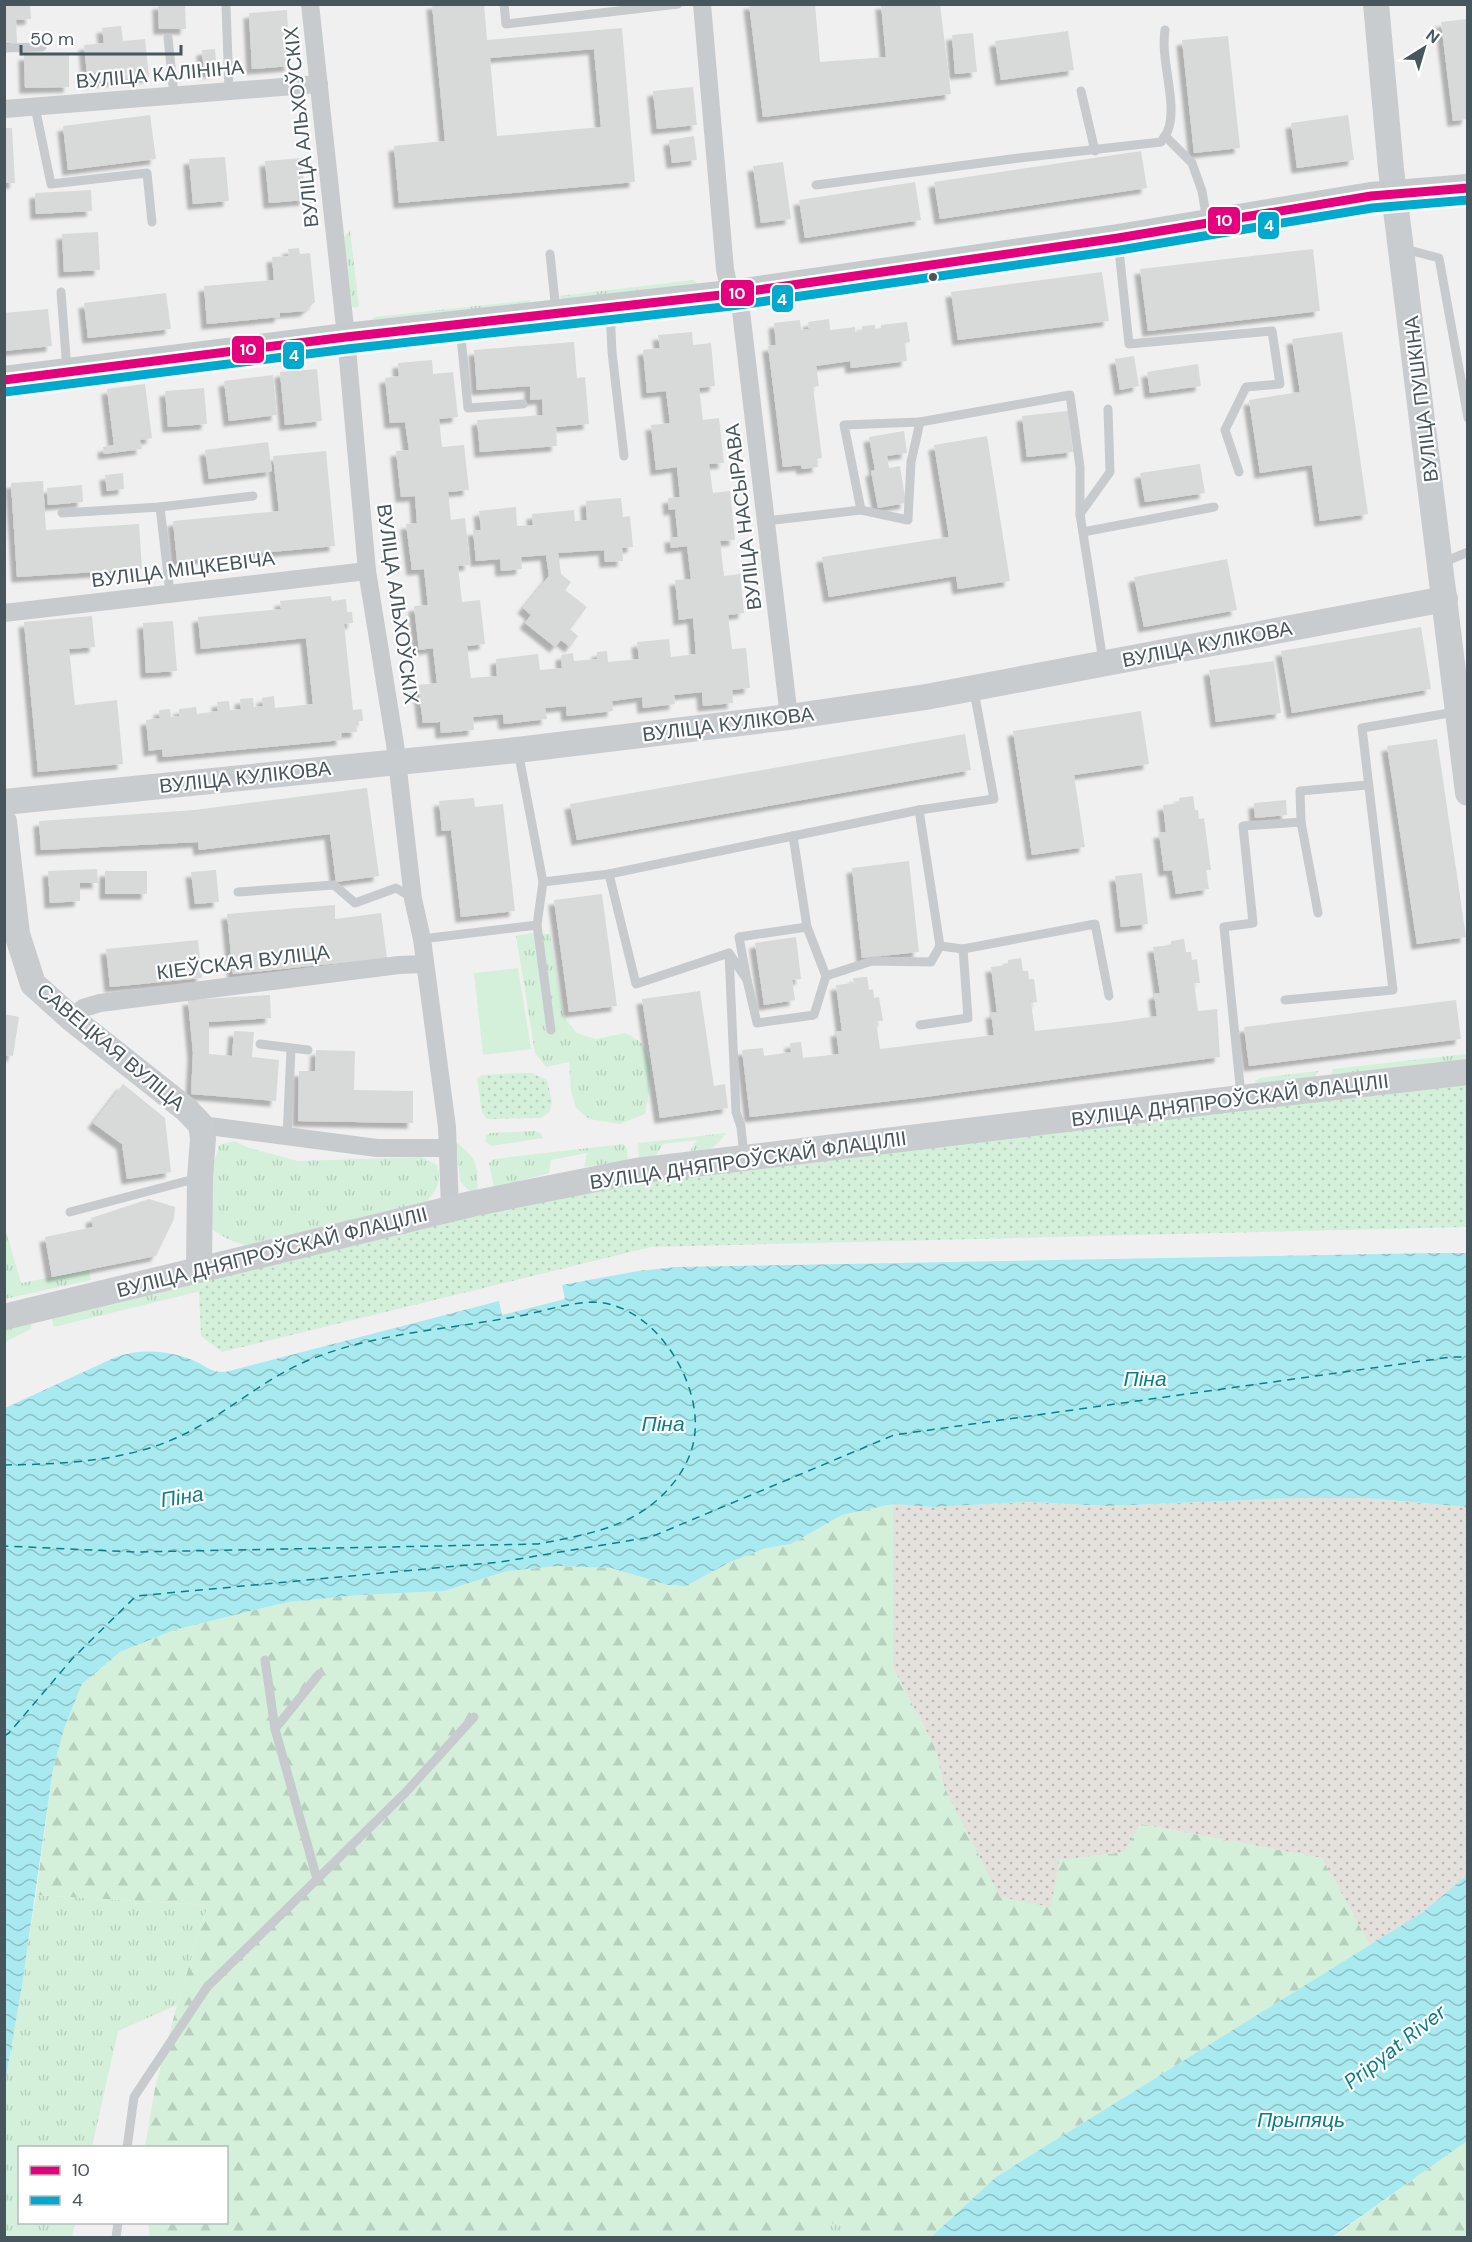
<svg xmlns="http://www.w3.org/2000/svg" width="1472" height="2242" font-family="'DM Sans',sans-serif">
	<defs>
		<pattern id="grass-tufts" width="24" height="20" patternUnits="userSpaceOnUse" patternTransform="scale(1.5)"><rect width="24" height="20" fill="#d4f0db"/><path d="M3 7l-1-3M5 7V3M7 7l1-3M15 17l-1-3M17 17v-4M19 17l1-3" fill="none" stroke="#b7d0be"/></pattern>
		<pattern id="forest-firs" width="22" height="20" patternUnits="userSpaceOnUse" patternTransform="scale(1.5)"><rect width="22" height="20" fill="#d4f0db"/><path d="M5 1l3.5 6h-7zM16 11l3.5 6h-7z" fill="#b7d0be"/></pattern>
		<pattern id="sand-dots" width="8" height="8" patternUnits="userSpaceOnUse" patternTransform="scale(1.5)"><rect width="8" height="8" fill="#e4e1dc"/><path d="M2 2h.1M6 6h.1" fill="none" stroke="#bbb9b6" stroke-width="1.8" stroke-linecap="round"/></pattern>
		<pattern id="park-dots" width="8" height="8" patternUnits="userSpaceOnUse" patternTransform="scale(1.5)"><rect width="8" height="8" fill="#d4f0db"/><path d="M2 2h.1M6 6h.1" fill="none" stroke="#b7d0be" stroke-width="1.8" stroke-linecap="round"/></pattern>
		<pattern id="water-waves" width="16" height="10" patternUnits="userSpaceOnUse" patternTransform="scale(1.5)"><rect width="16" height="10" fill="#a8eaef"/><path d="M0 5q4-4 8 0t8 0" fill="none" stroke="#8bc0c5"/></pattern>
		<filter id="shadow"><feDropShadow dx="-5.5" dy="5.5" stdDeviation="1.5" flood-color="#0004"/></filter>
	</defs>
	<rect width="100%" height="100%" fill="#f1f0f0"/>
	<g fill="url(#grass-tufts)">
		<polygon points="350,231 359,306 356,308 352,307 344,238"/>
		<polygon points="693,280 697,283 696,288 564,301 559,296"/>
		<polygon points="530,300 530,303 371,320 374,317"/>
		<path d="M532,933L550,934L563,1016L577,1033L596,1039L625,1033C631,1036 641,1041 644,1047C655,1067 649,1093 645,1114L620,1124L589,1119L576,1108L571,1091L569,1062L546,1067L535,1053L516,936Z"/>
		<polygon points="1465,1054 1467,1061 1331,1077 1333,1069"/>
		<polygon points="1318,1071 1314,1079 1256,1087 1255,1081 1260,1078"/>
		<polygon points="534,1131 541,1133 543,1138 491,1146 485,1141 486,1135 490,1133"/>
		<path d="M726,1133C714,1149 709,1152 689,1153L697,1140L663,1144L653,1160H639L638,1143Z"/>
		<path d="M234,1141L249,1148L298,1161L422,1157L437,1165C444,1185 432,1197 418,1209L252,1247C234,1243 220,1236 206,1225L214,1162L219,1145Z"/>
		<path d="M456,1142C479,1160 477,1164 478,1193L468,1190L460,1181Z"/>
		<polygon points="623,1144 627,1148 628,1161 584,1167 587,1153 551,1160 549,1173 494,1188 489,1163 494,1159"/>
		<polygon points="481,1212 483,1222 54,1327 51,1316"/>
		<polygon points="5,1228 21,1283 89,1270 91,1280 5,1299"/>
		<polygon points="32,1321 31,1329 5,1342 5,1328"/>
		<polygon points="36,1895 208,1905 177,2005 118,2031 92,2147 20,2148 20,2222 75,2223 72,2237 5,2238 5,2083"/>
		<polygon points="829,2221 869,2237 816,2238"/>
	</g>
	<g fill="url(#forest-firs)">
		<polygon points="893,1504 893,1668 935,1747 944,1787 1058,1860 1124,1852 1141,1824 1322,1858 1370,1945 996,2177 931,2237 869,2237 829,2222 816,2238 150,2238 148,2223 226,2222 226,2148 145,2147 155,2088 177,2005 208,1905 36,1895 53,1769 65,1726 82,1684 120,1652 174,1630 288,1602 360,1595 444,1591 507,1571 557,1566 611,1568 668,1585 688,1585 730,1562 766,1548 791,1544 842,1515"/>
		<polygon points="1467,2141 1467,2237 1332,2238"/>
	</g>
	<polygon fill="url(#sand-dots)" points="1294,1498 1367,1498 1467,1507 1467,1875 1423,1912 1370,1945 1322,1858 1141,1824 1124,1852 1059,1860 1051,1907 1000,1897 944,1787 935,1747 893,1668 893,1504 933,1507 1029,1502 1107,1506"/>
	<g fill="url(#park-dots)">
		<polygon points="519,1073 532,1073 547,1080 552,1102 550,1111 541,1118 487,1119 482,1112 477,1079 481,1075"/>
		<polygon points="1467,1084 1467,1227 651,1247 222,1352 201,1336 198,1274 635,1177"/>
	</g>
	<polygon fill="#d4f0db" points="518,968 531,1049 483,1055 474,973"/>
	<g fill="url(#water-waves)">
		<path d="M1436,1253H1467V1507L1367,1498H1294L1107,1506L1029,1502L933,1507L893,1504L842,1515L791,1544L766,1548L730,1562L688,1585H668L611,1568L557,1566L507,1571L444,1591L360,1595L288,1602L174,1630L120,1652L82,1684L65,1726L53,1769L22,1985L5,2083V1408L116,1357C140,1349 166,1350 190,1359C204,1364 210,1373 225,1372L499,1301L502,1315L565,1299L562,1285L638,1271L676,1267Z"/>
		<polygon points="1467,1875 1467,2141 1332,2237 931,2237 996,2177 1423,1912"/>
	</g>
	<g fill="none" stroke-linecap="round" stroke-linejoin="round">
		<g stroke="#0a7e88" stroke-width="1.5" stroke-dasharray="8 6" stroke-linecap="butt">
			<path d="M4,1465C71,1464 138,1461 196,1428C235,1406 268,1377 309,1360C372,1334 441,1330 508,1318C536,1314 564,1303 592,1302C652,1302 700,1378 695,1432C693,1459 676,1484 656,1501C624,1529 579,1536 538,1544L135,1552L4,1546"/>
			<polyline points="4,1736 9,1733 72,1659 136,1596 500,1562 651,1537 894,1435 1451,1357 1468,1357"/>
		</g>
	</g>
	<g fill="#d8d9d9" fill-rule="evenodd" filter="url(#shadow)">
		<polygon points="4,4 30,4 31,19 16,20 17,43 4,43"/>
		<polygon points="158,4 185,4 186,29 159,29"/>
		<path d="M432,4H484L487,40L622,28L635,182L399,203L394,146L445,141ZM594,49L601,127L497,136L490,58Z"/>
		<polygon points="749,4 815,4 820,62 886,57 881,4 940,4 951,94 763,117"/>
		<polygon points="287,10 290,66 252,69 249,13"/>
		<polygon points="1467,19 1467,119 1453,121 1441,22"/>
		<polygon points="121,26 123,41 145,39 149,77 88,83 84,45 104,43 102,28"/>
		<polygon points="1068,31 1074,70 1001,80 995,41"/>
		<polygon points="973,33 977,72 955,74 952,35"/>
		<polygon points="1228,36 1240,148 1194,153 1182,40"/>
		<polygon points="215,49 217,72 204,73 202,50"/>
		<polygon points="69,54 69,87 25,88 24,55"/>
		<polygon points="693,87 697,125 657,129 653,91"/>
		<polygon points="150,115 156,159 68,170 63,126"/>
		<polygon points="1348,115 1354,160 1297,168 1291,123"/>
		<polygon points="4,128 12,128 15,183 4,183"/>
		<polygon points="694,136 697,160 672,163 669,140"/>
		<polygon points="1141,151 1147,188 940,219 934,182"/>
		<polygon points="225,157 229,201 193,204 189,159"/>
		<polygon points="302,158 305,200 269,203 265,161"/>
		<polygon points="783,162 791,219 761,223 753,166"/>
		<polygon points="915,182 921,220 805,238 799,200"/>
		<polygon points="91,190 92,211 36,214 35,193"/>
		<polygon points="98,232 100,270 64,272 62,234"/>
		<polygon points="299,248 300,254 310,253 315,302 305,311 280,313 280,317 207,324 204,286 274,280 272,257 289,256 288,249"/>
		<polygon points="1313,249 1320,311 1148,331 1140,269"/>
		<polygon points="1102,272 1109,321 958,340 951,292"/>
		<polygon points="166,293 171,329 88,338 84,303"/>
		<polygon points="48,309 52,346 4,351 4,313"/>
		<polygon points="829,319 830,330 855,327 855,332 862,331 862,326 875,325 875,329 881,328 881,325 907,322 910,342 905,343 907,361 851,368 850,361 816,366 819,386 813,387 822,458 817,459 818,467 802,469 801,465 783,467 768,346 776,345 774,323 800,320 801,330 809,329 808,322"/>
		<polygon points="692,332 693,345 711,343 715,386 699,388 703,420 719,418 724,463 709,464 713,493 730,491 735,540 720,541 724,576 740,574 744,613 728,615 732,649 746,648 750,688 732,690 733,703 703,706 702,692 674,695 675,704 643,708 642,697 612,701 613,711 567,716 566,706 545,708 547,719 504,724 503,714 473,717 474,730 441,733 440,722 423,723 418,685 437,683 433,648 419,650 414,606 428,605 424,569 412,570 406,524 417,523 415,496 401,497 396,451 409,450 405,422 390,423 385,378 399,376 398,363 432,360 433,374 453,372 458,417 439,419 442,447 464,445 469,490 448,492 451,520 465,518 470,565 458,566 462,602 480,600 485,644 467,646 471,678 497,676 496,659 538,654 540,670 562,668 561,655 573,653 574,661 597,659 597,652 607,651 608,662 639,659 637,642 669,639 671,657 696,654 693,618 679,620 675,580 691,579 687,546 671,548 670,537 678,537 675,509 669,510 668,498 680,497 677,467 656,470 651,425 670,423 666,391 647,393 643,350 660,348 658,335"/>
		<polygon points="1342,332 1368,514 1320,521 1312,465 1260,473 1249,400 1300,392 1292,339"/>
		<polygon points="574,342 577,378 585,377 589,424 556,427 557,446 480,452 477,420 543,415 542,399 530,400 530,386 477,390 474,350"/>
		<polygon points="1134,356 1139,386 1120,390 1115,359"/>
		<polygon points="1198,364 1201,386 1150,393 1147,372"/>
		<polygon points="317,369 322,421 285,425 280,372"/>
		<polygon points="273,375 277,415 229,421 224,381"/>
		<polygon points="145,384 152,438 140,440 142,449 104,454 103,447 114,445 107,389"/>
		<polygon points="204,388 207,424 168,427 165,391"/>
		<polygon points="1068,411 1073,452 1027,457 1022,416"/>
		<polygon points="904,431 907,453 887,456 889,468 900,466 906,503 878,508 871,471 875,470 869,437"/>
		<polygon points="987,436 1010,581 958,589 956,576 829,597 822,557 949,537 934,445"/>
		<polygon points="268,442 272,471 209,479 205,450"/>
		<polygon points="326,451 335,546 177,561 173,521 279,511 273,456"/>
		<polygon points="1200,464 1205,493 1145,502 1140,473"/>
		<polygon points="123,473 124,489 107,491 105,475"/>
		<polygon points="43,481 46,530 139,524 142,569 17,577 11,483"/>
		<polygon points="82,485 83,502 48,505 47,488"/>
		<polygon points="621,498 623,517 630,516 633,547 622,548 623,561 605,562 604,550 558,553 561,574 571,582 565,590 587,607 570,629 578,636 570,647 561,640 555,647 525,623 531,615 523,608 549,576 546,555 521,557 522,569 501,571 500,559 476,561 473,530 481,530 479,511 516,507 517,526 533,525 532,514 574,510 575,521 587,520 586,501"/>
		<polygon points="1227,559 1237,610 1144,627 1134,577"/>
		<polygon points="331,596 332,601 346,599 347,612 352,612 353,623 344,624 353,710 362,709 363,721 356,721 357,732 341,733 342,740 163,757 162,749 149,751 146,720 160,718 159,710 170,709 171,717 179,716 179,709 196,707 197,714 218,711 217,702 229,701 230,710 241,709 240,699 253,698 254,707 263,706 262,698 274,696 275,708 313,704 306,638 201,649 198,617 281,609 280,601"/>
		<polygon points="92,616 95,647 69,649 75,705 117,700 123,764 38,772 24,622"/>
		<polygon points="173,621 177,671 146,673 143,623"/>
		<polygon points="1421,627 1431,689 1292,713 1281,651"/>
		<polygon points="1274,661 1281,713 1216,722 1209,670"/>
		<polygon points="1141,711 1149,764 1074,775 1085,847 1032,855 1013,731"/>
		<polygon points="965,734 971,770 577,840 570,804"/>
		<polygon points="1437,739 1466,937 1417,944 1387,746"/>
		<polygon points="367,788 379,876 336,882 330,834 199,850 198,842 41,850 39,821 194,810"/>
		<polygon points="1193,796 1195,810 1198,810 1199,819 1204,818 1211,870 1206,870 1209,889 1176,894 1172,870 1164,871 1159,833 1166,832 1163,805 1180,803 1179,798"/>
		<polygon points="474,798 475,807 503,804 515,911 461,917 451,830 442,831 439,801"/>
		<polygon points="1286,800 1287,815 1255,818 1254,803"/>
		<polygon points="909,861 919,952 862,958 852,868"/>
		<polygon points="97,869 98,883 80,883 80,901 50,903 48,871"/>
		<polygon points="216,870 219,902 195,904 191,872"/>
		<rect x="105" y="871" width="42" height="23"/>
		<polygon points="1142,873 1148,924 1121,927 1115,876"/>
		<polygon points="602,894 617,1006 569,1012 554,900"/>
		<polygon points="335,905 335,919 381,913 387,958 233,974 227,914"/>
		<polygon points="796,937 801,979 792,980 795,1000 764,1005 755,943"/>
		<polygon points="1184,939 1186,952 1191,952 1192,960 1197,959 1200,983 1194,983 1198,1011 1217,1009 1220,1057 925,1097 750,1117 742,1050 763,1048 764,1056 791,1052 790,1043 801,1042 803,1058 839,1054 836,1031 842,1031 836,985 854,983 853,978 867,977 869,990 873,989 874,998 879,997 883,1021 876,1021 880,1049 994,1035 991,1013 997,1012 991,967 1008,965 1008,960 1021,958 1023,971 1028,971 1029,979 1034,979 1037,1002 1031,1003 1035,1031 1117,1022 1157,1016 1154,994 1160,993 1153,947 1171,945 1171,941"/>
		<polygon points="198,940 202,978 110,987 106,949"/>
		<polygon points="700,991 714,1086 725,1084 728,1108 660,1118 642,999"/>
		<polygon points="270,995 271,1018 209,1022 209,1054 232,1056 234,1031 254,1032 252,1057 279,1060 276,1101 191,1094 193,1053 188,1000"/>
		<polygon points="1456,1000 1461,1039 1249,1066 1244,1027"/>
		<polygon points="4,1014 19,1017 13,1056 4,1055"/>
		<polygon points="316,1050 355,1051 354,1090 413,1091 413,1123 298,1121 299,1071 315,1071"/>
		<polygon points="123,1084 165,1118 171,1172 127,1179 122,1144 93,1123"/>
		<polygon points="149,1199 175,1207 174,1219 156,1256 52,1277 45,1237 93,1227 91,1218"/>
	</g>
	<g fill="none" stroke-linecap="round" stroke-linejoin="round">
		<g stroke="#c7cbcd" stroke-width="9">
			<polyline points="226,4 229,91"/>
			<polyline points="504,4 506,24 678,4"/>
			<polyline points="168,38 174,95"/>
			<polyline points="4,48 42,47"/>
			<polyline points="1081,91 1095,151"/>
			<polyline points="35,107 51,184 147,173 152,222"/>
			<polyline points="1165,136 1192,163 1202,191 1207,221"/>
			<path d="M816,185L1019,158L1161,142C1163,138 1167,134 1168,130C1178,103 1160,61 1165,30"/>
			<polyline points="1118,241 1129,344 1272,331 1280,384 1246,387 1225,430 1239,472"/>
			<polyline points="1405,249 1439,258 1468,418"/>
			<polyline points="550,254 556,311"/>
			<polyline points="61,292 67,370"/>
			<polyline points="610,310 612,352 624,456"/>
			<polyline points="460,327 468,408 523,404"/>
			<polyline points="160,507 253,496"/>
			<polyline points="861,510 908,520 911,462 920,422 1070,395 1080,467 1080,514 1103,661"/>
			<polyline points="62,513 160,507 170,593"/>
			<polyline points="1080,514 1110,472 1108,409"/>
			<polyline points="766,521 861,510 844,425 920,422"/>
			<polyline points="1083,532 1214,507"/>
			<polyline points="1442,563 1468,552"/>
			<polyline points="518,751 543,882 609,874 636,984 729,953 747,980 739,937 807,927 793,836 919,810 994,799 974,691"/>
			<polyline points="919,810 940,946 963,949 1095,924 1109,996"/>
			<polyline points="1301,822 1318,913"/>
			<polyline points="609,874 793,836"/>
			<polyline points="238,892 334,885 355,903 396,888 411,897"/>
			<polyline points="537,925 543,882"/>
			<polyline points="807,927 826,976"/>
			<polyline points="422,939 537,925 551,1030"/>
			<polyline points="729,953 736,1112 741,1127 744,1156"/>
			<polyline points="747,980 757,1023 814,1015 826,976 872,961 931,962 940,946"/>
			<polyline points="1285,1000 1393,990 1362,728 1455,712"/>
			<polyline points="920,1025 968,1018 963,949"/>
			<polyline points="260,1044 308,1050"/>
			<polyline points="1241,1095 1224,927 1253,923 1243,826 1301,822 1300,791 1368,785"/>
			<polyline points="287,1137 291,1049"/>
			<polyline points="70,1212 198,1178"/>
			<polyline points="265,1660 275,1729 317,1879"/>
			<polyline points="275,1729 319,1674"/>
			<polyline points="127,2148 134,2097 207,1987 406,1792 474,1717"/>
			<polyline points="116,2238 118,2222"/>
		</g>
		<g stroke="#c7cbcd" stroke-width="18">
			<polyline points="310,4 346,337 367,571 395,744 413,899 422,939 447,1127 450,1209"/>
			<polyline points="702,4 725,269 730,294"/>
			<polyline points="4,109 319,84"/>
			<polyline points="741,311 789,717"/>
			<polyline points="4,613 367,571"/>
			<polyline points="72,1019 83,1008 100,1003 399,965 425,964"/>
			<polyline points="201,1125 377,1148 448,1148"/>
		</g>
		<g stroke="#c9cccf" stroke-width="26">
			<polyline points="1376,4 1391,169 1468,793"/>
			<polyline points="4,802 517,750 789,717 926,697 1445,599"/>
			<polyline points="4,822 17,934 33,984 72,1019 187,1110 201,1125 203,1139 200,1177 199,1269"/>
			<polyline points="4,1317 471,1204 636,1171 1241,1098 1468,1072"/>
		</g>
		<polyline stroke="#c5cacc" stroke-width="28" points="4,380 346,337 730,294 1118,238 1371,196 1468,188"/>
		<defs>
			<polyline id="bus-1" points="4,380 346,337 730,294 1118,238 1371,196 1468,188"/>
			<polyline id="bus-2" points="5,392 347,349 732,306 1120,250 1372,208 1468,200"/>
		</defs>
		<use href="#bus-1" stroke="#fff" stroke-width="14"/>
		<use href="#bus-2" stroke="#fff" stroke-width="14"/>
		<use href="#bus-1" stroke="#e5007d" stroke-width="9"/>
		<use href="#bus-2" stroke="#00a9ce" stroke-width="9"/>
	</g>
	<circle fill="#47555d" stroke="#fff" stroke-width="2" cx="933" cy="277" r="5"/>
	<g text-anchor="middle" stroke-width="4.5" stroke-linejoin="round" paint-order="stroke">
		<g font-size="20" fill="#47555d" stroke="#fff">
			<text transform="translate(160 74) rotate(-5)" y="7">ВУЛІЦА КАЛІНІНА</text>
			<text transform="translate(301 127) rotate(-96)" y="7">ВУЛІЦА АЛЬХОЎСКІХ</text>
			<text transform="translate(1421 399) rotate(-97)" y="7">ВУЛІЦА ПУШКІНА</text>
			<text transform="translate(743 517) rotate(-97)" y="7">ВУЛІЦА НАСЫРАВА</text>
			<text transform="translate(183 569) rotate(-7)" y="7">ВУЛІЦА МІЦКЕВІЧА</text>
			<text transform="translate(398 604) rotate(82)" y="7">ВУЛІЦА АЛЬХОЎСКІХ</text>
			<text transform="translate(1207 644) rotate(-11)" y="7">ВУЛІЦА КУЛІКОВА</text>
			<text transform="translate(728 724) rotate(-7)" y="7">ВУЛІЦА КУЛІКОВА</text>
			<text transform="translate(245 777) rotate(-6)" y="7">ВУЛІЦА КУЛІКОВА</text>
			<text transform="translate(243 962) rotate(-7)" y="7">КІЕЎСКАЯ ВУЛІЦА</text>
			<text transform="translate(111 1047) rotate(40)" y="7">САВЕЦКАЯ ВУЛІЦА</text>
			<text transform="translate(1230 1100) rotate(-7)" y="7">ВУЛІЦА ДНЯПРОЎСКАЙ ФЛАЦІЛІІ</text>
			<text transform="translate(748 1160) rotate(-8)" y="7">ВУЛІЦА ДНЯПРОЎСКАЙ ФЛАЦІЛІІ</text>
			<text transform="translate(272 1252) rotate(-14)" y="7">ВУЛІЦА ДНЯПРОЎСКАЙ ФЛАЦІЛІІ</text>
		</g>
		<g font-size="21" font-style="italic" fill="#0a7e88" stroke="#fff">
			<text x="1145" y="1386">Піна</text>
			<text x="663" y="1431">Піна</text>
			<text transform="translate(182 1497) rotate(-9)" y="7">Піна</text>
			<text transform="translate(1395 2047) rotate(-38)" y="7">Pripyat River</text>
			<text x="1301" y="2127">Прыпяць</text>
		</g>
	</g>
	<g stroke="#fff" stroke-width="2">
		<rect x="1207" y="206" width="34" height="29" rx="6" fill="#e5007d"/>
		<rect x="1257" y="211" width="23" height="29" rx="6" fill="#00a9ce"/>
		<rect x="720" y="279" width="35" height="28" rx="6" fill="#e5007d"/>
		<rect x="771" y="284" width="23" height="29" rx="6" fill="#00a9ce"/>
		<rect x="231" y="335" width="34" height="29" rx="6" fill="#e5007d"/>
		<rect x="282" y="341" width="23" height="29" rx="6" fill="#00a9ce"/>
	</g>
	<g font-size="16" text-anchor="middle" font-weight="bold" fill="#fff">
		<text x="1224" y="226">10</text>
		<text x="1269" y="231">4</text>
		<text x="737" y="299">10</text>
		<text x="782" y="305">4</text>
		<text x="248" y="355">10</text>
		<text x="294" y="361">4</text>
	</g>
	<rect width="1472" height="2242" fill="none" stroke="#47555d" stroke-width="12"/>
	<rect x="18" y="2146" width="210" height="78" fill="#ffffff" stroke="#b5bbbe" stroke-width="1.5"/>
	<rect x="30" y="2166" width="30" height="9" fill="#e5007d" stroke="#b5bbbe" stroke-width="1.5"/>
	<text x="72" y="2176" font-size="18" fill="#47555d">10</text>
	<rect x="30" y="2196" width="30" height="9" fill="#00a9ce" stroke="#b5bbbe" stroke-width="1.5"/>
	<text x="72" y="2206" font-size="18" fill="#47555d">4</text>
	<g transform="translate(1424 48) rotate(37)" stroke="#ffffff" stroke-width="4.5" paint-order="stroke">
	<path d="M0-4.5L10 22L0 15L-10 22Z" fill="#47555d"/>
	<text y="-9" font-size="16" font-weight="bold" text-anchor="middle" fill="#47555d">N</text>
	</g>
	<path d="M21 45v9h160v-9" fill="none" stroke="#47555d" stroke-width="3"/>
	<text x="30" y="45" font-size="18" fill="#47555d" stroke="#ffffff" stroke-width="4.5" paint-order="stroke">50 m</text>
</svg>
